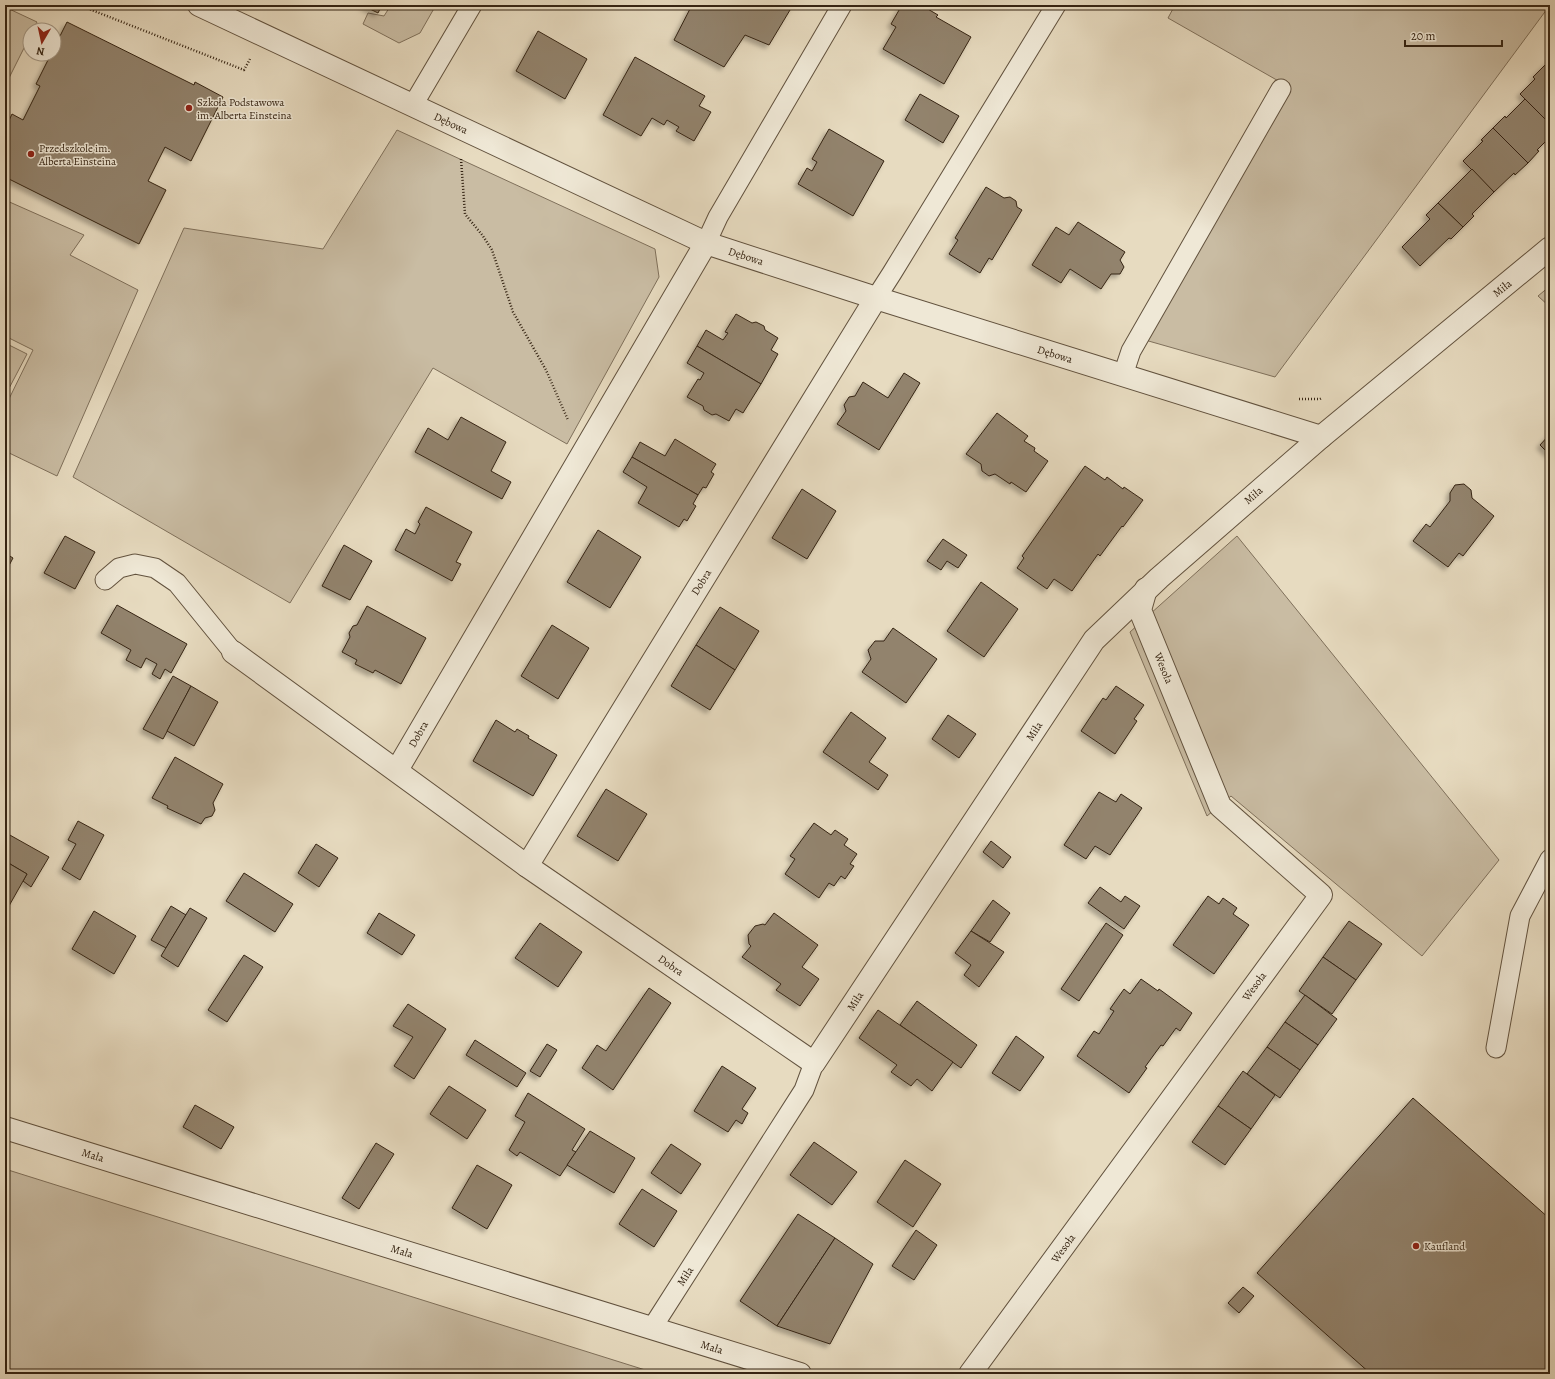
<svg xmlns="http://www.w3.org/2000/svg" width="1555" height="1379" font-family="Alegreya,serif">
	<defs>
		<filter id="shadow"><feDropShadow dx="-3.5" dy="3.5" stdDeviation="2" flood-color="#0004"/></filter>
	</defs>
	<rect width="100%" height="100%" fill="#e7dbc0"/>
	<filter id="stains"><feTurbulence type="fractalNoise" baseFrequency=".005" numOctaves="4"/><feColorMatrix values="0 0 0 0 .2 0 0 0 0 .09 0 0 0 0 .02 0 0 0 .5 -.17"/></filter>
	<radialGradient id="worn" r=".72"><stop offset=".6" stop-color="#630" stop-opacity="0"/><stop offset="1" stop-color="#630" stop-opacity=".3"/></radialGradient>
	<g fill="#c9bca3" stroke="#7f705b">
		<polygon points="391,5 436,5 420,33 399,43 363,24 368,13 384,16"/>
		<polygon points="1175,5 1550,5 1275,377 1145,340 1289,87 1168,18"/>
		<polygon points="5,7 37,22 33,30 30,30 30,36 5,86"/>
		<polygon points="397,130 655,249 659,277 567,444 433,368 290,603 73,477 184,228 323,249"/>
		<polygon points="5,200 84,235 70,255 138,290 57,476 5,451 5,407 33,350 5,336"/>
		<polygon points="1550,286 1550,307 1538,296"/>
		<polygon points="5,343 27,354 5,396"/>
		<polygon points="1237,536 1499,860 1422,956 1231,796 1207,816 1130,632"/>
		<polygon points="5,1169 658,1374 5,1374"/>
	</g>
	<g fill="#92836d" stroke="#352413" filter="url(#shadow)">
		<polygon points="362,5 382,5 378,13"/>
		<polygon points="692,5 793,5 769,45 745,35 724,67 674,40"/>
		<polygon points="902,5 915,5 919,7 921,5 938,15 936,17 971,37 944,84 883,49 896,27 891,24"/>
		<polygon points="67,22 194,85 195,82 223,97 191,161 165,147 148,181 166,190 139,244 5,177 5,129 12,114 23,120 40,86 36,84 51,54 54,54 54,48"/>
		<polygon points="538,31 587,59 565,99 516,71"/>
		<polygon points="635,57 705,96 699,106 711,112 694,141 676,131 679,127 667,120 664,125 652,118 641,136 603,115"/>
		<polygon points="1550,60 1550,70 1545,65"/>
		<polygon points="1545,65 1550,70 1550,124 1520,94 1535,79 1533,77"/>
		<polygon points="920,94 959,116 943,143 905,120"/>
		<polygon points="1525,99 1550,124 1550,137 1537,150 1539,151 1528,163 1493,128 1505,116 1506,118"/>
		<polygon points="1493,128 1528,163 1515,175 1514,173 1494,192 1463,161 1483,141 1481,140"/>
		<polygon points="829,129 884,161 853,216 798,184 807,168 812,171 817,162 812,159"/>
		<polygon points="1472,169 1494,192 1472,214 1474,216 1463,227 1438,203"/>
		<polygon points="986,187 1004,198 1010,197 1016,201 1017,207 1022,210 992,260 989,258 980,273 949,254 958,240 955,238"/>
		<polygon points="1438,203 1463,227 1451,239 1449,238 1420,266 1402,247 1430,219 1426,215"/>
		<polygon points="1078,222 1125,252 1120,260 1124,267 1120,274 1111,274 1101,289 1070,269 1061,283 1032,265 1056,227 1069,235"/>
		<polygon points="736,314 752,323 756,322 764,326 765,330 778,338 771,350 778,354 761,384 697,346 706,330 723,340 728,333 725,332"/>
		<polygon points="697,346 761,384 743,413 736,409 729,421 716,414 712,415 704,410 703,406 687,397 698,379 700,380 704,373 687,363"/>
		<polygon points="904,373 920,383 879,450 837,424 846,411 844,405 849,397 855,396 863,382 888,398"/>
		<polygon points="997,413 1028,436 1024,441 1035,448 1034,451 1048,461 1026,492 1011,482 1010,484 995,474 989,476 982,471 981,464 966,454"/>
		<polygon points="461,417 506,442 491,471 511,482 502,499 415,452 428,428 448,440"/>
		<polygon points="1550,434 1550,455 1540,445"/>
		<polygon points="675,439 716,464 711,472 714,474 706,488 703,487 698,495 632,457 640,442 665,456"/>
		<polygon points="632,457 698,495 693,504 696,506 687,521 684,519 679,527 638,503 647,487 623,472"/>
		<polygon points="1085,466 1105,480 1107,477 1123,489 1124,487 1143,500 1123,527 1122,526 1100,556 1098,554 1072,591 1054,579 1047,589 1017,568 1024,558 1022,556"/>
		<polygon points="1464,484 1471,490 1472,498 1494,516 1463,556 1459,553 1448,567 1413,541 1426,524 1430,527 1450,501 1450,493 1455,485"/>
		<polygon points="802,489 836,511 807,559 772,538"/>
		<polygon points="426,507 472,532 456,562 461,564 452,581 395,550 406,529 415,534 420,524 418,522"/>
		<polygon points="598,530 641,557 610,608 567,582"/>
		<polygon points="65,536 95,552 75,589 44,573"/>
		<polygon points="943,539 967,555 958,568 947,561 941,570 927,561"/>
		<polygon points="344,545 372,561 350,600 322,586"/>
		<polygon points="5,553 13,558 5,573"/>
		<polygon points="981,582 1018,609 984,657 947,631"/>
		<polygon points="117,605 187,644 171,673 165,669 160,679 152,674 157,664 146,658 141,668 126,660 131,650 101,633"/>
		<polygon points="367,606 426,638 401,684 375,670 373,673 355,664 357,660 342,652 350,637 349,633 353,626 357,625"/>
		<polygon points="720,607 759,631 735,670 696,645"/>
		<polygon points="552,625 589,648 558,699 521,676"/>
		<polygon points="893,628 937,659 906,703 862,672 871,659 868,650 875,641 884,641"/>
		<polygon points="696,645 735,670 710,710 671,686"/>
		<polygon points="173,676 191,686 163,739 143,729"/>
		<polygon points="191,686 218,702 194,746 167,731"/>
		<polygon points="1116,686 1144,705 1134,719 1137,721 1115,754 1081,731 1103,698 1106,700"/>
		<polygon points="851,712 886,738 869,762 888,775 878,790 823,752"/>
		<polygon points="948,715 976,734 959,758 932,739"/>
		<polygon points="496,720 515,732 517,729 529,736 528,738 557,755 533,796 473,761"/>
		<polygon points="175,757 223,784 213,803 215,810 212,816 205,818 201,824 167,808 168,806 152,798"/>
		<polygon points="606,789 647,814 618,861 577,836"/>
		<polygon points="1099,792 1116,802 1121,794 1142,808 1110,855 1095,846 1086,859 1064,845"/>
		<polygon points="78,821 104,835 80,880 62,869 76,844 68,840"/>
		<polygon points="814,823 831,835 835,830 848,839 844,845 857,854 850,864 854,866 845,879 841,876 834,886 829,883 819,898 785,874 795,859 790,856"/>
		<polygon points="8,834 49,857 31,887 23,881 27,874 5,861 5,840"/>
		<polygon points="991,841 1011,857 1003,868 983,852"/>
		<polygon points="316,844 338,858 319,887 298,873"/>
		<polygon points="5,861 27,874 5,913"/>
		<polygon points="244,873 293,904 275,932 226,901"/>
		<polygon points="1100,887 1121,902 1125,896 1140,906 1124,929 1088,903"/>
		<polygon points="1208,896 1219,904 1223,898 1237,908 1233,914 1249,925 1214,974 1173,945"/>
		<polygon points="993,900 1010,913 990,942 971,931"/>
		<polygon points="171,906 186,915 166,948 151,940"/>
		<polygon points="190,908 207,918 178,967 161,956"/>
		<polygon points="94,911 136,936 114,974 72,949"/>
		<polygon points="379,913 415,935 402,955 367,933"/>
		<polygon points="774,913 818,945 802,967 819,979 800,1006 776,990 781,984 742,957 751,946 749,944 748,935 755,926 763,924 765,925"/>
		<polygon points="1349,921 1382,944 1356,980 1323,957"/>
		<polygon points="540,923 582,952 558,987 515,958"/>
		<polygon points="1106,923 1123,935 1079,1001 1061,989"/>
		<polygon points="971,931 1004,952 979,987 964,975 971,965 955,953"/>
		<polygon points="244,955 263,967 227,1022 208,1010"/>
		<polygon points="1323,957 1356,980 1332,1014 1299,991"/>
		<polygon points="1141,979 1158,991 1159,989 1192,1013 1180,1031 1176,1028 1163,1046 1161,1045 1145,1067 1147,1068 1129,1093 1077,1056 1094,1031 1099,1034 1114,1011 1110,1009 1124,989 1130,994"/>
		<polygon points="649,988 671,1003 613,1090 582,1068 597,1045 606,1051"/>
		<polygon points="1305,995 1337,1019 1318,1045 1285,1022"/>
		<polygon points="917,1001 977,1045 961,1068 900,1025"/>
		<polygon points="408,1004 446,1029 414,1079 394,1066 413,1037 393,1026"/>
		<polygon points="878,1010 953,1062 932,1091 917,1079 911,1086 891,1072 897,1065 859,1038"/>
		<polygon points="1285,1022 1318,1045 1300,1070 1267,1047"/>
		<polygon points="1016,1036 1044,1057 1020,1091 992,1073"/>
		<polygon points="475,1040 526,1073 517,1087 466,1055"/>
		<polygon points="547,1044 557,1050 540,1077 530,1071"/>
		<polygon points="1267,1047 1300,1070 1280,1098 1247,1074"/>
		<polygon points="722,1066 756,1088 742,1109 748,1113 742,1124 736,1120 728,1132 694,1111"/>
		<polygon points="1243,1071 1275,1095 1251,1129 1218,1106"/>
		<polygon points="449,1086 486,1110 467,1139 430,1114"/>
		<polygon points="528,1093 585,1129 572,1150 576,1152 560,1176 520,1152 517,1156 509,1150 525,1122 515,1116"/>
		<polygon points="1413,1098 1550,1219 1550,1374 1371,1374 1257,1273"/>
		<polygon points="195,1105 234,1127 221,1149 183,1127"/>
		<polygon points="1218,1106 1251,1129 1225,1165 1192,1142"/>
		<polygon points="590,1131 635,1158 614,1193 567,1165"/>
		<polygon points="814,1142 857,1172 832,1205 790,1175"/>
		<polygon points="376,1143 394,1154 359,1209 342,1198"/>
		<polygon points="671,1144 701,1164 681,1194 651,1173"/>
		<polygon points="905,1160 941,1184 913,1227 877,1202"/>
		<polygon points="477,1165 512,1185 487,1229 452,1208"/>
		<polygon points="642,1189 677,1211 654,1247 619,1224"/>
		<polygon points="798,1214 835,1238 777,1326 740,1301"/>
		<polygon points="916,1230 937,1245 914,1280 892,1266"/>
		<polygon points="835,1238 873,1264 830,1344 777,1326"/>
		<polygon points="1243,1287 1254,1296 1239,1313 1228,1303"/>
	</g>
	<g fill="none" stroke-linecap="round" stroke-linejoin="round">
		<defs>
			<g id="service">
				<polyline points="413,105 472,5"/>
				<polyline points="706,243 718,217 842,5"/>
				<polyline points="876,298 892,273 1056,5"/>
				<polyline points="1123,375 1131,351 1281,89"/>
				<polyline points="105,580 119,568 135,564 155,568 177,583 233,652"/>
				<polyline points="1496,1048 1520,916 1550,859"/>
				<polyline points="652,1328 804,1090 814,1063"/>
			</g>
			<g id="minor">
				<polyline points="199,5 706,243 876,298 1321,437"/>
				<polyline points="233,652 527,866 814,1063 1094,640 1159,578 1321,437 1550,248"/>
				<polyline points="397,770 706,243"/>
				<polyline points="527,866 876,298"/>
				<polyline points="5,1128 800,1374"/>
				<polyline points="970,1374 1321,895 1220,806 1140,610 1146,589"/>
			</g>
		</defs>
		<use href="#service" stroke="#62523e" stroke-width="21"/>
		<use href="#minor" stroke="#62523e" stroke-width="24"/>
		<g stroke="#352413" stroke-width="2.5" stroke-dasharray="1 2" stroke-linecap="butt">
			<polyline points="79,5 244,70 250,59"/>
			<polyline points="461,159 465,214 483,236 492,250 513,312 546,370 568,420"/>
			<polyline points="1299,399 1320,399 1322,398"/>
		</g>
		<use href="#service" stroke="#efe8d6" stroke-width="19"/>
		<use href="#minor" stroke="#efe8d6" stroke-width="22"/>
	</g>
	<g fill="#8f2418" stroke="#efe8d6" stroke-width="1.5">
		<circle cx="189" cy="108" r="4"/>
		<circle cx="31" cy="154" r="4"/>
		<circle cx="1416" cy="1246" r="4"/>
	</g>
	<g text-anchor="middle" stroke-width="3" stroke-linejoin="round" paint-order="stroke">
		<g font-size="11" fill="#352413" stroke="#efe8d6" text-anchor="start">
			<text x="197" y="106">Szkoła Podstawowa<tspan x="197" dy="13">im. Alberta Einsteina</tspan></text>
			<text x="39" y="152">Przedszkole im.<tspan x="39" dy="13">Alberta Einsteina</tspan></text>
			<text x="1424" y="1250">Kaufland</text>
		</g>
		<g font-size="11" fill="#352413" stroke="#efe8d6">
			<text transform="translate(451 123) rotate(25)" y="4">Dębowa</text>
			<text transform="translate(746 256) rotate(18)" y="4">Dębowa</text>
			<text transform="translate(1502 288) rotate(-39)" y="4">Miła</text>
			<text transform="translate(1055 354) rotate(17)" y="4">Dębowa</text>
			<text transform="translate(1253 495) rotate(-41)" y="4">Miła</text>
			<text transform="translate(701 582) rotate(-58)" y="4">Dobra</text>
			<text transform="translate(1164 668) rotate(68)" y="4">Wesoła</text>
			<text transform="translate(1034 731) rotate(-57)" y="4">Miła</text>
			<text transform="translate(418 734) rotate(-60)" y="4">Dobra</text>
			<text transform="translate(671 965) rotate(35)" y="4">Dobra</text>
			<text transform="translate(1254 986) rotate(-54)" y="4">Wesoła</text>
			<text transform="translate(855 1001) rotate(-57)" y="4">Miła</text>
			<text transform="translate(93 1155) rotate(17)" y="4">Mała</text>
			<text transform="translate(1063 1248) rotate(-54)" y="4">Wesoła</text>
			<text transform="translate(402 1251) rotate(17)" y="4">Mała</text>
			<text transform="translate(685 1276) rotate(-57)" y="4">Miła</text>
			<text transform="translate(712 1347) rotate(17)" y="4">Mała</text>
		</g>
	</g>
	<rect width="1555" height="1379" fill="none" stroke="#e7dbc0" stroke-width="20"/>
	<rect x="6" y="6" width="1543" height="1367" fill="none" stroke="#352413" stroke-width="2"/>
	<rect x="10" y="10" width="1535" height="1359" fill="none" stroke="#352413"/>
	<g transform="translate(42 42) rotate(189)"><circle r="19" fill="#efe8d6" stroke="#a59a88"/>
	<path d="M0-3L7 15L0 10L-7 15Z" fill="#8f2418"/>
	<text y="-6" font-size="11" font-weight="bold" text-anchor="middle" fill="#352413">N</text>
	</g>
	<path d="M1405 40v6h97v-6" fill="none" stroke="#352413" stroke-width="2"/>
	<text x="1411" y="40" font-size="12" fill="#352413" stroke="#efe8d6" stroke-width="3" paint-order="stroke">20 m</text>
	<rect width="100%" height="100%" filter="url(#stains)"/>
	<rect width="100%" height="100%" fill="url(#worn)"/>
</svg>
